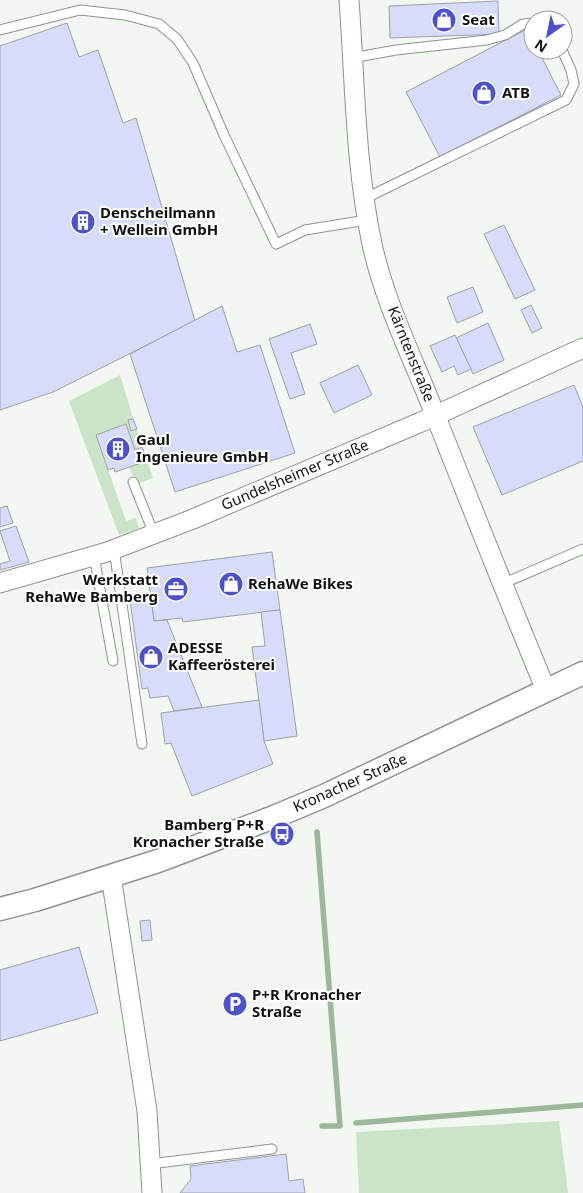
<svg xmlns="http://www.w3.org/2000/svg" width="583" height="1193" font-family="'Noto Sans',sans-serif">
	<rect width="100%" height="100%" fill="#f2f7f2"/>
	<g fill="#cae4c8">
		<polygon points="120,375 142,447 135,450 126,424 96,435 126,521 136,518 139,528 119,535 69,401"/>
		<polygon points="147,461 153,478 137,484 129,467"/>
		<polygon points="559,1121 568,1193 359,1193 356,1132"/>
	</g>
	<g fill="none" stroke-linecap="round" stroke-linejoin="round">
		<g stroke="#9cb799" stroke-width="5.5">
			<polyline points="317,832 340,1126 322,1126"/>
			<polyline points="356,1123 583,1105"/>
		</g>
	</g>
	<g fill="#d6dcf9" stroke="#9fa1a6">
		<polygon points="498,1 499,34 390,38 389,6"/>
		<polygon points="67,23 79,57 98,50 123,123 136,118 195,321 53,392 0,410 0,46"/>
		<polygon points="527,29 533,40 533,50 538,50 561,95 440,157 406,92"/>
		<polygon points="504,225 535,290 515,299 484,234"/>
		<polygon points="473,287 483,312 457,323 447,297"/>
		<polygon points="531,305 542,328 532,333 521,310"/>
		<polygon points="222,306 237,352 260,345 295,453 175,492 130,354"/>
		<polygon points="488,323 504,360 473,374 456,338"/>
		<polygon points="310,324 317,344 291,353 305,394 290,399 269,339"/>
		<polygon points="455,335 471,369 458,375 454,366 442,372 430,346"/>
		<polygon points="358,365 372,395 334,413 320,383"/>
		<polygon points="574,385 583,407 583,461 502,495 473,427"/>
		<polygon points="133,419 137,429 131,431 128,420"/>
		<polygon points="126,424 135,450 142,447 147,461 115,472 114,468 108,470 96,435"/>
		<polygon points="7,506 13,523 0,527 0,508"/>
		<polygon points="16,526 29,562 0,570 0,564 10,561 0,531"/>
		<polygon points="272,552 280,610 183,622 182,618 154,621 147,568"/>
		<polygon points="151,598 154,621 167,620 202,707 174,711 168,696 150,698 148,688 142,689 130,600"/>
		<polygon points="280,610 297,736 264,741 252,647 265,646 261,612"/>
		<polygon points="259,700 264,741 273,764 192,796 171,743 165,744 161,713"/>
		<polygon points="150,920 152,940 142,941 140,921"/>
		<polygon points="79,947 98,1013 0,1041 0,970"/>
		<polygon points="286,1154 289,1181 303,1179 305,1193 180,1193 191,1179 190,1166"/>
	</g>
	<g fill="none" stroke-linecap="round" stroke-linejoin="round">
		<defs>
			<g id="service">
				<polyline points="0,30 80,10 125,15 159,24 177,39 193,63 224,135 276,244 305,230 367,220"/>
				<polyline points="352,58 396,50 487,40 505,35 523,24 533,23"/>
				<polyline points="364,199 566,100 574,84 571,70 562,50"/>
				<polyline points="133,482 154,534"/>
				<polyline points="114,549 142,744"/>
				<polyline points="94,556 113,661"/>
				<polyline points="502,584 583,549"/>
				<polyline points="150,1164 272,1149"/>
			</g>
			<g id="minor">
				<path d="M349,0C355,81 355,164 372,244C385,304 414,360 436,417C472,508 508,599 546,690"/>
				<polyline points="0,583 107,552 193,519 421,422 583,348"/>
				<polyline points="111,876 147,1111 152,1193"/>
			</g>
			<polyline id="tertiary" points="0,909 35,900 158,861 274,817 324,796 583,673"/>
		</defs>
		<use href="#service" stroke="#8f938e" stroke-width="11"/>
		<use href="#minor" stroke="#8f938e" stroke-width="21"/>
		<use href="#tertiary" stroke="#8f938e" stroke-width="25"/>
		<use href="#service" stroke="#fff" stroke-width="9"/>
		<use href="#minor" stroke="#fff" stroke-width="19"/>
		<use href="#tertiary" stroke="#fff" stroke-width="22"/>
	</g>
	<defs>
		<symbol id="shop-disc" viewBox="-11 -11 22 22"><circle r="9.5" fill="#4d52c8" stroke="#fff"/><path d="M-5-2.5h2.3a2.7 3.5 0 0 1 5.4 0H5L5.5 6h-11ZM-1.5-2.5h3a1.5 2.3 0 0 0-3 0Z" fill="#fff"/></symbol>
		<symbol id="building-disc" viewBox="-11 -11 22 22"><circle r="9.5" fill="#4d52c8" stroke="#fff"/><path d="M-4-6H4V6H1V3H-1V6H-4ZM-2.5-4.3h1.7v1.8h-1.7ZM.8-4.3h1.7v1.8H.8ZM-2.5-1h1.7V.8h-1.7ZM.8-1h1.7V.8H.8Z" fill="#fff"/></symbol>
		<symbol id="office-disc" viewBox="-11 -11 22 22"><circle r="9.5" fill="#4d52c8" stroke="#fff"/><path d="M-6-3h4V-5.5h4V-3h4V5H-6ZM-1-4.5V-3h2v-1.5ZM-6 0V1H6V0Z" fill="#fff"/></symbol>
		<symbol id="bus-disc" viewBox="-11 -11 22 22"><circle r="9.5" fill="#4d52c8" stroke="#fff"/><path d="M-5-6H5V4H4V6H2V4H-2V6H-4V4H-5ZM-3.5-4V0h7V-4ZM-3.5 1.2v1.5H-2V1.2ZM2 1.2v1.5H3.5V1.2Z" fill="#fff"/></symbol>
		<symbol id="parking-disc" viewBox="-11 -11 22 22"><circle r="9.5" fill="#4d52c8" stroke="#fff"/><path d="M-3.5-5.5H1a3.5 3.5 0 0 1 0 7H-1V5.5H-3.5ZM-1-3.4V-.6H.8a1.4 1.4 0 0 0 0-2.8Z" fill="#fff"/></symbol>
	</defs>
	<g fill-rule="evenodd">
		<use href="#shop-disc" x="430" y="6" width="28" height="28"/>
		<use href="#shop-disc" x="470" y="79" width="28" height="28"/>
		<use href="#building-disc" x="69" y="208" width="28" height="28"/>
		<use href="#building-disc" x="104" y="435" width="28" height="28"/>
		<use href="#shop-disc" x="217" y="570" width="28" height="28"/>
		<use href="#office-disc" x="162" y="575" width="28" height="28"/>
		<use href="#shop-disc" x="137" y="643" width="28" height="28"/>
		<use href="#bus-disc" x="268" y="820" width="28" height="28"/>
		<use href="#parking-disc" x="221" y="990" width="28" height="28"/>
	</g>
	<g text-anchor="middle" stroke-width="4" stroke-linejoin="round" paint-order="stroke">
		<g font-size="15" font-weight="bold" fill="#101210" stroke="#fff" text-anchor="start">
			<text x="462" y="25">Seat</text>
			<text x="502" y="98">ATB</text>
			<text x="100" y="218">Denscheilmann<tspan x="100" dy="17">+ Wellein GmbH</tspan></text>
			<text x="136" y="445">Gaul<tspan x="136" dy="17">Ingenieure GmbH</tspan></text>
			<text x="158" y="585" text-anchor="end">Werkstatt<tspan x="158" dy="17">RehaWe Bamberg</tspan></text>
			<text x="248" y="589">RehaWe Bikes</text>
			<text x="168" y="653">ADESSE<tspan x="168" dy="17">Kaffeerösterei</tspan></text>
			<text x="264" y="830" text-anchor="end">Bamberg P+R<tspan x="264" dy="17">Kronacher Straße</tspan></text>
			<text x="252" y="1000">P+R Kronacher<tspan x="252" dy="17">Straße</tspan></text>
		</g>
		<g font-size="15" fill="#101210" stroke="#fff">
			<text transform="translate(411 354) rotate(68)" y="5">Kärntenstraße</text>
			<text transform="translate(295 475) rotate(-23)" y="5">Gundelsheimer Straße</text>
			<text transform="translate(350 783) rotate(-24)" y="5">Kronacher Straße</text>
		</g>
	</g>
	<g transform="translate(548 35) rotate(213)"><circle r="24" fill="#ffffff" stroke="#9fa09f"/>
	<path d="M0-4L9 19L0 12L-9 19Z" fill="#4d52c8"/>
	<text y="-8" font-size="14" font-weight="bold" text-anchor="middle" fill="#101210">N</text>
	</g>
</svg>
